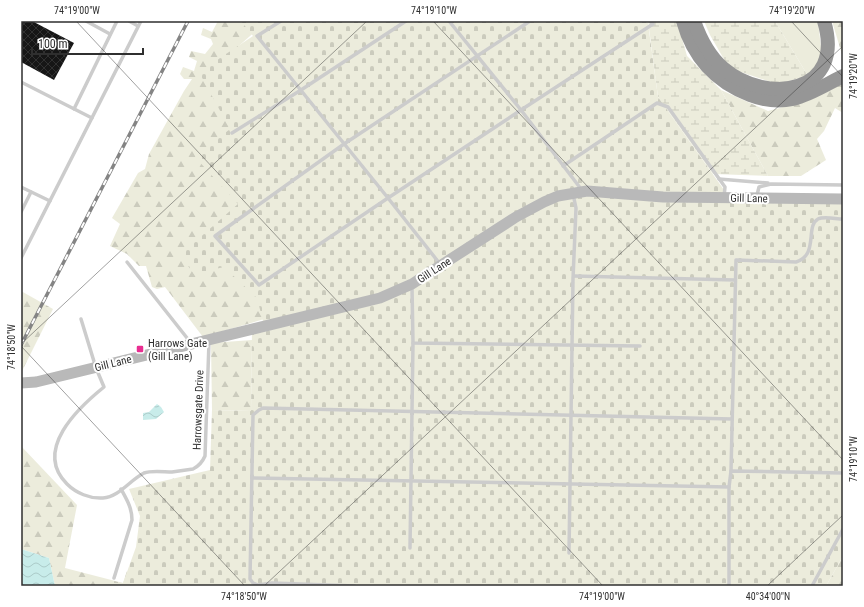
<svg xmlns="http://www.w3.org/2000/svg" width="864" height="607" font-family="'Roboto Condensed',sans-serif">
	<defs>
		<pattern id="forest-firs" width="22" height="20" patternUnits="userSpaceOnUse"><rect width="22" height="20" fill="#ececdc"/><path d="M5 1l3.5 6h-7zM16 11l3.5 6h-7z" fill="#cbcbbd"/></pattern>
		<pattern id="wetland-marsh" width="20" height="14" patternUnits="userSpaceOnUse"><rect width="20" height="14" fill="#ececdc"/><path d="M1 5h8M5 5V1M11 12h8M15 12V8" fill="none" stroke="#cbcbbd"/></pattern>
		<pattern id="cemetery-stones" width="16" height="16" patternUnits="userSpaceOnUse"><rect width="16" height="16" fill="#ececdc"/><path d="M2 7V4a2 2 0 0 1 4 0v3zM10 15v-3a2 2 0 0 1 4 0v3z" fill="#cbcbbd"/></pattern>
		<pattern id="water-waves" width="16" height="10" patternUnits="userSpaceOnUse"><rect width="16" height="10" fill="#c8ecea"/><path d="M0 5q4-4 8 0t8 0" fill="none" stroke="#accbc9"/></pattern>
		<pattern id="building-cross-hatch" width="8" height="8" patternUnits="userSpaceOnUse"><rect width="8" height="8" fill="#161616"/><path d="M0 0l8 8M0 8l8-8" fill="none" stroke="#303030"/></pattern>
	</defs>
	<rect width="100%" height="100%" fill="#fff"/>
	<polygon fill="#ececdc" points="775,21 818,21 822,57 808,76"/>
	<g fill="url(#forest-firs)">
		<polygon points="218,21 254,21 258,29 208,73 226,101 243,193 230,259 271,317 203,337 165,287 157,289 152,287 146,266 139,266 127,254 110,246 120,224 112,218 138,173 145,169 149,154 184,91 192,79 184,79 180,74 183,67 194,71 197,61 189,57 191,51 205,54 213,44 211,39 201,35 203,28 212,32"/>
		<polygon points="832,21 843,21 843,58"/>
		<polygon points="843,82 843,113 835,108 824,131 817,139 826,160 801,176 768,176 721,90 768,111 809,100"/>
		<polygon points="21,291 53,309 21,373"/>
		<polygon points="252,340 251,411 212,410 211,343"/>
		<polygon points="21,446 77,505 65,568 123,583 127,571 136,586 55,586 49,558 21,549"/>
		<polygon points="843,556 843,586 826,586"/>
	</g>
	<g fill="url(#wetland-marsh)">
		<polygon points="648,21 677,21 687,56 721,90 768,176 713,174 658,97"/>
		<polygon points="704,21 775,21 808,76 777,84 729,68 710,35"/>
	</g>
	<polygon fill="url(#cemetery-stones)" points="241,21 646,21 648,23 658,97 729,197 843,199 843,556 826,586 113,586 113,581 123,583 136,547 140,516 129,489 210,470 212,410 251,411 252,329 264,325 257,298 224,267 194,274 180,255 238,204 195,157 230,129 199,72 253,36"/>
	<g fill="url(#water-waves)">
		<polygon points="157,404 161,407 164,412 156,419 143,420 143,413 149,412"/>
		<polygon points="21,549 49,558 55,586 21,586"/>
	</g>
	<polygon fill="url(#building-cross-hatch)" points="21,21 32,21 74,43 54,80 21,62"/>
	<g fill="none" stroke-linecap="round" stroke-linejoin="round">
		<g stroke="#ccc" stroke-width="3.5">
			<polyline points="86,21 110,34"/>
			<polyline points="129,21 138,26"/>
			<polyline points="281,21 257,36 388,198 521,110 449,21"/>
			<polyline points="21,82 92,118"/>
			<polyline points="74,109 117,21"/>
			<polyline points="232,133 301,90 406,21"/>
			<polyline points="563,166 657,103 668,107 725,187 724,197"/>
			<polyline points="719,179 768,183"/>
			<polyline points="21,187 50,201"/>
			<polyline points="581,189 521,110 653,24 650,21"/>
			<polyline points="757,195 759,187 771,184 843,185"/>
			<polyline points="21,212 31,192"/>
			<polyline points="21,258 141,21"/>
			<polyline points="127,262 191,343"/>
			<polyline points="440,264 388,198 259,285 215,236 344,144 530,21"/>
			<polyline points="574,276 735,280"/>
			<polyline points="412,287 413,343 640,346"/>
			<path d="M81,319L96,368L104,387C78,408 33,450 67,484C76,493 90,499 103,498C119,497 130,480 144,473C152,470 164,472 172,472C179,471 186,470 193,469C199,466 202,463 205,456L209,342"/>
			<path d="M731,471L736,260L796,262C819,255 805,226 818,219C824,216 836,219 843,219"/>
			<polyline points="252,478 729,487 731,471 843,473"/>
			<polyline points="410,548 413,343"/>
			<polyline points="569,553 573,279 576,208 573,194"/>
			<path d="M114,578L132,520C132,508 127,500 121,489"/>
			<polyline points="355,586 272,583 258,585 253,583 250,579 253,415 259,410 263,408 732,419"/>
			<polyline points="729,586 729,487"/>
			<polyline points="812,586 843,529"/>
		</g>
		<polyline stroke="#b9b9b9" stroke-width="11" points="21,383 36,382 380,298 412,284 516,217 544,202 558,196 587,191 663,197 843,199"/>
		<g stroke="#969696" stroke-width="14">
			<path d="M683,21C693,57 716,82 750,95C763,100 779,102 793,99C810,95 827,84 843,76"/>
			<path d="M694,21C700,38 708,55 723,68C768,106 846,93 824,21"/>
		</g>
		<defs>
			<polyline id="rail" points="21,345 188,21"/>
		</defs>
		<use href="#rail" stroke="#848484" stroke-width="3.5"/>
		<use href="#rail" stroke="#fff" stroke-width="2" stroke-dasharray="6" stroke-linecap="butt"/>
	</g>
	<path fill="none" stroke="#2f2f2f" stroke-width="1" stroke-opacity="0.45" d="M76,21L603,586M433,21L843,460M791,21L843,77M21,344L367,21M21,346L245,586M264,586L843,46M767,586L843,515"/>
	<rect fill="#e92e91" stroke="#fff" stroke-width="1.5" x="136" y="345" width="8" height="8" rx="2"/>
	<g text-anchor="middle" stroke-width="4" stroke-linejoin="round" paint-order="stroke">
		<g font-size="11" fill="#2f2f2f" stroke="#fff">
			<text transform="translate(749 198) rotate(1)" y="4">Gill Lane</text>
			<text transform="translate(434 270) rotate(-33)" y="4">Gill Lane</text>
			<text transform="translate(113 363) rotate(-14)" y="4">Gill Lane</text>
			<text transform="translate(198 410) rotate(-88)" y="4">Harrowsgate Drive</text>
		</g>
		<g font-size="11" fill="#2f2f2f" stroke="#fff" text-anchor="start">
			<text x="148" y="347">Harrows Gate<tspan x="148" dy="13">(Gill Lane)</tspan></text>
		</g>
	</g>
	<rect width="864" height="607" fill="none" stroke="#ffffff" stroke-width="44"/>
	<path d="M32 48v6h111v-6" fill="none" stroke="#2f2f2f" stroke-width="2"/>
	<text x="38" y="48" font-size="12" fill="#2f2f2f" stroke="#ffffff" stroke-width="3" paint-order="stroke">100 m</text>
	<rect x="22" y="22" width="820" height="563" fill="none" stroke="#2f2f2f" stroke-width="1.5"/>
	<g font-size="10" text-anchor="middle" fill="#2f2f2f">
		<text x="77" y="14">74°19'00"W</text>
		<text x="434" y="14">74°19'10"W</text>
		<text x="792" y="14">74°19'20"W</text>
		<text transform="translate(853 76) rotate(-90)" y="4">74°19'20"W</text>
		<text transform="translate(11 347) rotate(-90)" y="4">74°18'50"W</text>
		<text transform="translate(853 459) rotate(-90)" y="4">74°19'10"W</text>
		<text x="244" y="600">74°18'50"W</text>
		<text x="602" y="600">74°19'00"W</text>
		<text x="768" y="600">40°34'00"N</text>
	</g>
</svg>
